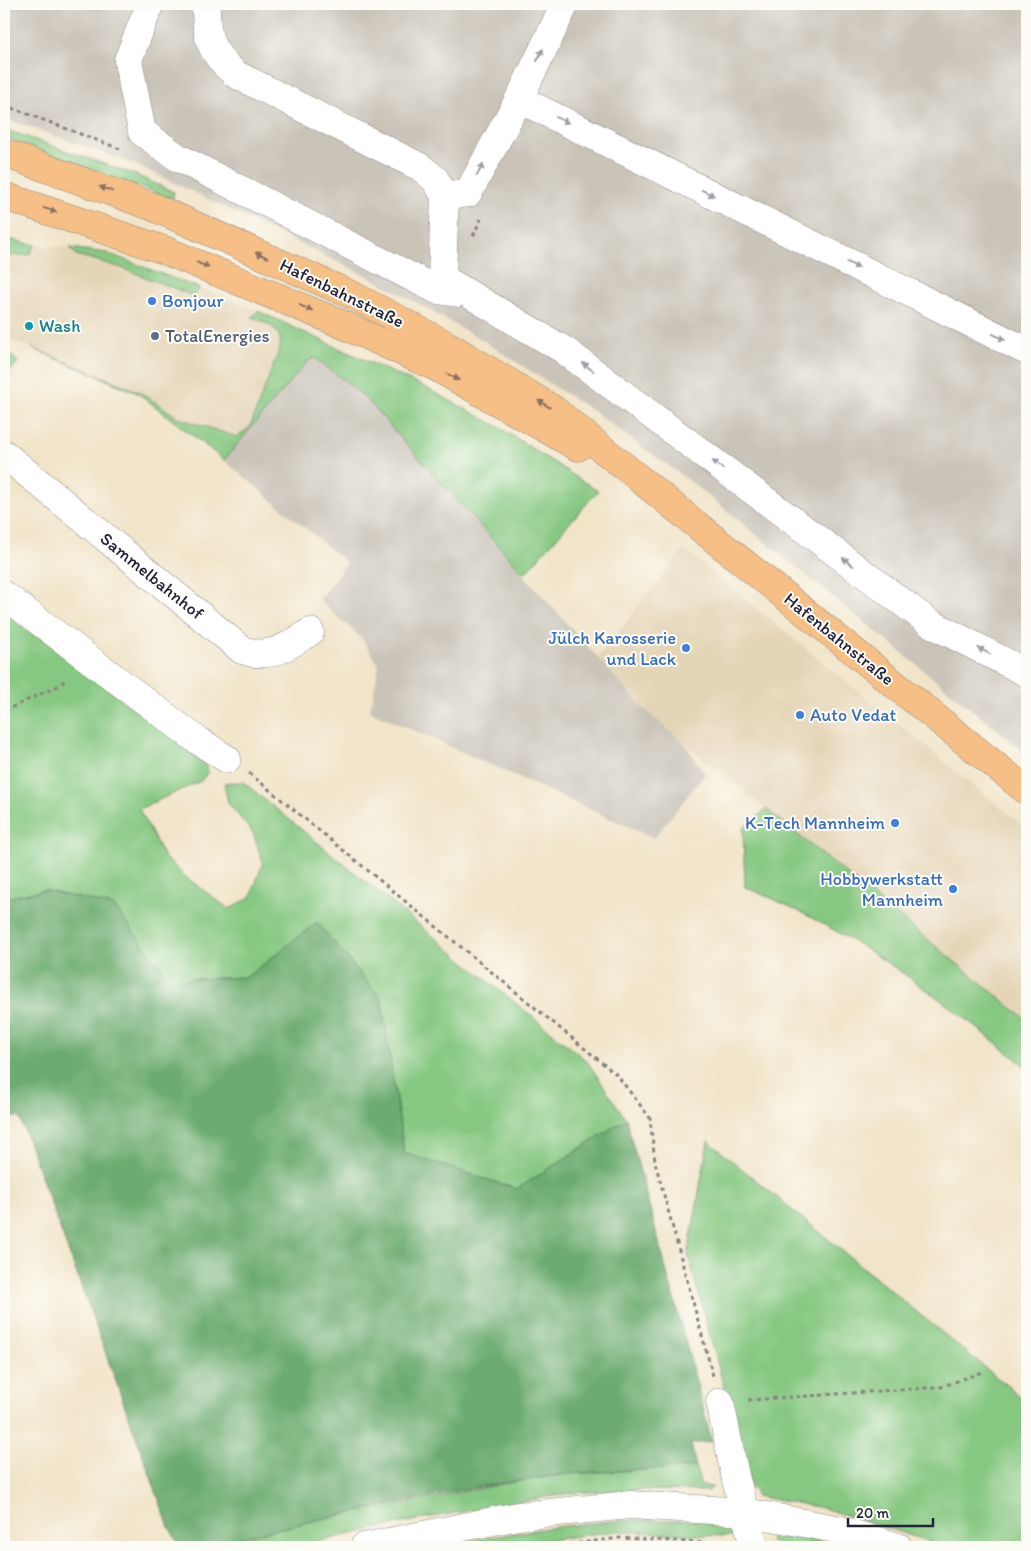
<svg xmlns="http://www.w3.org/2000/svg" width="1031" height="1551" font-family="Itim,sans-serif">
	<rect width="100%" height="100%" fill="#fdfcf7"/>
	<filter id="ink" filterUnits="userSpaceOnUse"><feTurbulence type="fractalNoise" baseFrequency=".02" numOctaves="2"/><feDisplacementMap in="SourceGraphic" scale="10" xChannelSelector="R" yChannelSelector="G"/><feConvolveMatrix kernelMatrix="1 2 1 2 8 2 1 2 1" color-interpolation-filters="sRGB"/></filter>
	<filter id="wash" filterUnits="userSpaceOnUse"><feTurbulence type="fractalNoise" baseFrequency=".0096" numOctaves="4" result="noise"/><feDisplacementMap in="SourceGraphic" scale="20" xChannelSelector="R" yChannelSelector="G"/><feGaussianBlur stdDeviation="1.12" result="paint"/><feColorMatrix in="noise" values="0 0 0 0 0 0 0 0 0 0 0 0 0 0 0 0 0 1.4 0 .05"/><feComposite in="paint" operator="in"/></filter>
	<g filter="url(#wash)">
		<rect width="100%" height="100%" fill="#f1e4c8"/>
		<g fill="#e5d5b7">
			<polygon points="35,245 70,248 76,255 119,267 193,296 199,288 258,311 252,317 274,327 281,340 249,427 237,437 179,418 140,392 33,348 4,339 4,256 29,255"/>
			<polygon points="684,549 1027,829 1027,1020 684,743 642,707 598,657"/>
		</g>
		<g fill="#c9c3b8">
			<polygon points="4,4 1027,4 1027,754 695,485 594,412 484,341 379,282 137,165 4,118"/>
			<polygon points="313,358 350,383 375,405 391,427 642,707 684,743 705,774 654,838 370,711 379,665 362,639 319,600 347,563 224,460 306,363"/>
		</g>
		<g fill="#86c881" stroke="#54755e">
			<polygon points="4,129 136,175 174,192 173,199 4,137"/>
			<polygon points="4,238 35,245 29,255 4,256"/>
			<polygon points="70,248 107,253 199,288 194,296 119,267 76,255"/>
			<path d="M258,311L428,389L494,424L598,491L524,574L391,427C369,398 344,379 314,358L306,363L224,460L139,394L32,348L140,392L179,418L237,437L250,427L280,347C283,328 266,323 252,317Z"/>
			<polygon points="7,352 18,362 4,379 4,358"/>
			<polygon points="4,608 206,764 208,772 201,781 139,809 164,857 187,878 229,909 251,897 263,862 253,833 228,803 224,783 243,782 587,1061 626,1119 517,1189 404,1153 381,998 317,922 247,977 169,980 114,906 44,890 4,898"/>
			<path d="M766,809L1027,1020V1068C941,997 850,929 745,887L743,828Z"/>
			<polygon points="708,1141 1027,1402 1027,1547 947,1547 823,1508 756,1496 754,1489 751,1488 688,1254"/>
			<polygon points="696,1467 701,1486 713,1487 709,1491 630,1490 571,1493 426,1518 292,1547 200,1547 331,1517 513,1482 569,1474"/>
			<path d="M640,1520C665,1521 719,1516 738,1532L739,1537L617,1531L494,1547H433C502,1535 570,1522 640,1520Z"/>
			<polygon points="771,1530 850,1547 797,1547 770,1542"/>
		</g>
		<path fill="#6cac6f" stroke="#476755" d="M44,890L114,906L170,980L247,977L317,922L381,998L404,1153L517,1189L626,1119L712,1441L691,1444L696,1467C653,1470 610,1470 567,1474C444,1489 320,1519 200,1547H180L169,1527L19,1116L4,1120V898Z"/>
	</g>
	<g filter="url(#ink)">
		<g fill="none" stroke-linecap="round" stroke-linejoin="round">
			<defs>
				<g id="minor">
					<polyline points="150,4 128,60 142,132 177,157 437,290 458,293"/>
					<path d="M206,4C206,38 209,51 235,74L420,167L435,179L445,196L442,278L564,350L930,623L1027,673"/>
					<polyline points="519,99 1027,351"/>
					<polyline points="445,196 468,193 519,99 565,4"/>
					<path d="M4,454L242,650C271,660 286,647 310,632"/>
					<polyline points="4,595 197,740 227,759"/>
					<polyline points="720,1402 736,1480 754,1546"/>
					<polyline points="364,1547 518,1516 630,1505 745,1512 841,1530 898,1547"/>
				</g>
				<g id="major">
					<polyline points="4,153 151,206 354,296 447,345 554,410 1027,791"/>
					<polyline points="4,196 164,250 337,322 436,367 578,447"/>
				</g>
			</defs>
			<use href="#minor" stroke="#8a8382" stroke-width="29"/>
			<use href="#major" stroke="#8a8382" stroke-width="29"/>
			<g stroke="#8a8382" stroke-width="3" stroke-dasharray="4 4" stroke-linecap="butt">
				<polyline points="4,105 120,149"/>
				<polyline points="473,236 481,219"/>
				<polyline points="4,711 60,685 67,678"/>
				<polyline points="249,773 617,1075 650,1118 655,1162 713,1376"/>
				<polyline points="748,1400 941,1387 982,1372"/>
				<polyline points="546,1547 620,1538 725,1544"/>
			</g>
			<use href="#minor" stroke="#fff" stroke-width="28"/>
			<use href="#major" stroke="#f5bf86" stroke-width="28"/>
		</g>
		<defs><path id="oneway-solid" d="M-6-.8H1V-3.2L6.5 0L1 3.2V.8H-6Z" transform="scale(1.25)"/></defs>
		<g fill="#9c9ca7">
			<use href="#oneway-solid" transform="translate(540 55) rotate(-64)"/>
			<use href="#oneway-solid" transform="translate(562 120) rotate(26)"/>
			<use href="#oneway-solid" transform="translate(480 170) rotate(-62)"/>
			<use href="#oneway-solid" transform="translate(708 193) rotate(26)"/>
			<use href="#oneway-solid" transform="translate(853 265) rotate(26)"/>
			<use href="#oneway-solid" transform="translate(999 337) rotate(26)"/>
			<use href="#oneway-solid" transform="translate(588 367) rotate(-143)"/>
			<use href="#oneway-solid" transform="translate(718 465) rotate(-143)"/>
			<use href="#oneway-solid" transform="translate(848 562) rotate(-143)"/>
			<use href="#oneway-solid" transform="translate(984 651) rotate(-153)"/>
		</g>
		<g fill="#8c7060">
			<use href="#oneway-solid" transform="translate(106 189) rotate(-160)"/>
			<use href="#oneway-solid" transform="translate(50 210) rotate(18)"/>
			<use href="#oneway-solid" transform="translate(262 255) rotate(-156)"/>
			<use href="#oneway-solid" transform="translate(203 265) rotate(22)"/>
			<use href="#oneway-solid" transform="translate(306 308) rotate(24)"/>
			<use href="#oneway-solid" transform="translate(453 377) rotate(29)"/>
			<use href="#oneway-solid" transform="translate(544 404) rotate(-149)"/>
		</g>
	</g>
	<g fill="#3f7fe0" stroke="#fdfcf7" stroke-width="2">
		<circle cx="152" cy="301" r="5"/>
		<circle cx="686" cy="648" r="5"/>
		<circle cx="800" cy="715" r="5"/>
		<circle cx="895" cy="823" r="5"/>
		<circle cx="953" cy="889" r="5"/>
	</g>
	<circle fill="#0f9aa8" stroke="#fdfcf7" stroke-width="2" cx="29" cy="326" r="5"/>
	<circle fill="#5c6f8a" stroke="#fdfcf7" stroke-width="2" cx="155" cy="336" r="5"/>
	<g text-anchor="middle" stroke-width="4" stroke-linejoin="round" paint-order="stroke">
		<g font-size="18" fill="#22223b" stroke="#fdfcf7">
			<text transform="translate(342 293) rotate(26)" y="6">Hafenbahnstraße</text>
			<text transform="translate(152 576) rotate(39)" y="6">Sammelbahnhof</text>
			<text transform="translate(839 639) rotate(39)" y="6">Hafenbahnstraße</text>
		</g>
		<g font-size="18" fill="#366cbe" stroke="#fdfcf7" text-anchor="end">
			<text x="162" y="307" text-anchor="start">Bonjour</text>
			<text x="676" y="644">Jülch Karosserie<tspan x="676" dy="21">und Lack</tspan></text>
			<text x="810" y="721" text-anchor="start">Auto Vedat</text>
			<text x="885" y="829">K-Tech Mannheim</text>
			<text x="943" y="885">Hobbywerkstatt<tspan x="943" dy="21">Mannheim</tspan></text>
		</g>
		<g font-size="18" fill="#0d838f" stroke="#fdfcf7" text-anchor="start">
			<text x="39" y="332">Wash</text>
		</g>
		<g font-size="18" fill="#4e5e75" stroke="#fdfcf7" text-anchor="start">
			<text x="165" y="342">TotalEnergies</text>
		</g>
	</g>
	<rect width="1031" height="1551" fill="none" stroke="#fdfcf7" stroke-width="20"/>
	<path d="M848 1518v8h85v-8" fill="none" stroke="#22223b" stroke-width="2.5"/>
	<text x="856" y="1518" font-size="15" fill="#22223b" stroke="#fdfcf7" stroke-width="4" paint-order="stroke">20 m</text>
</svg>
